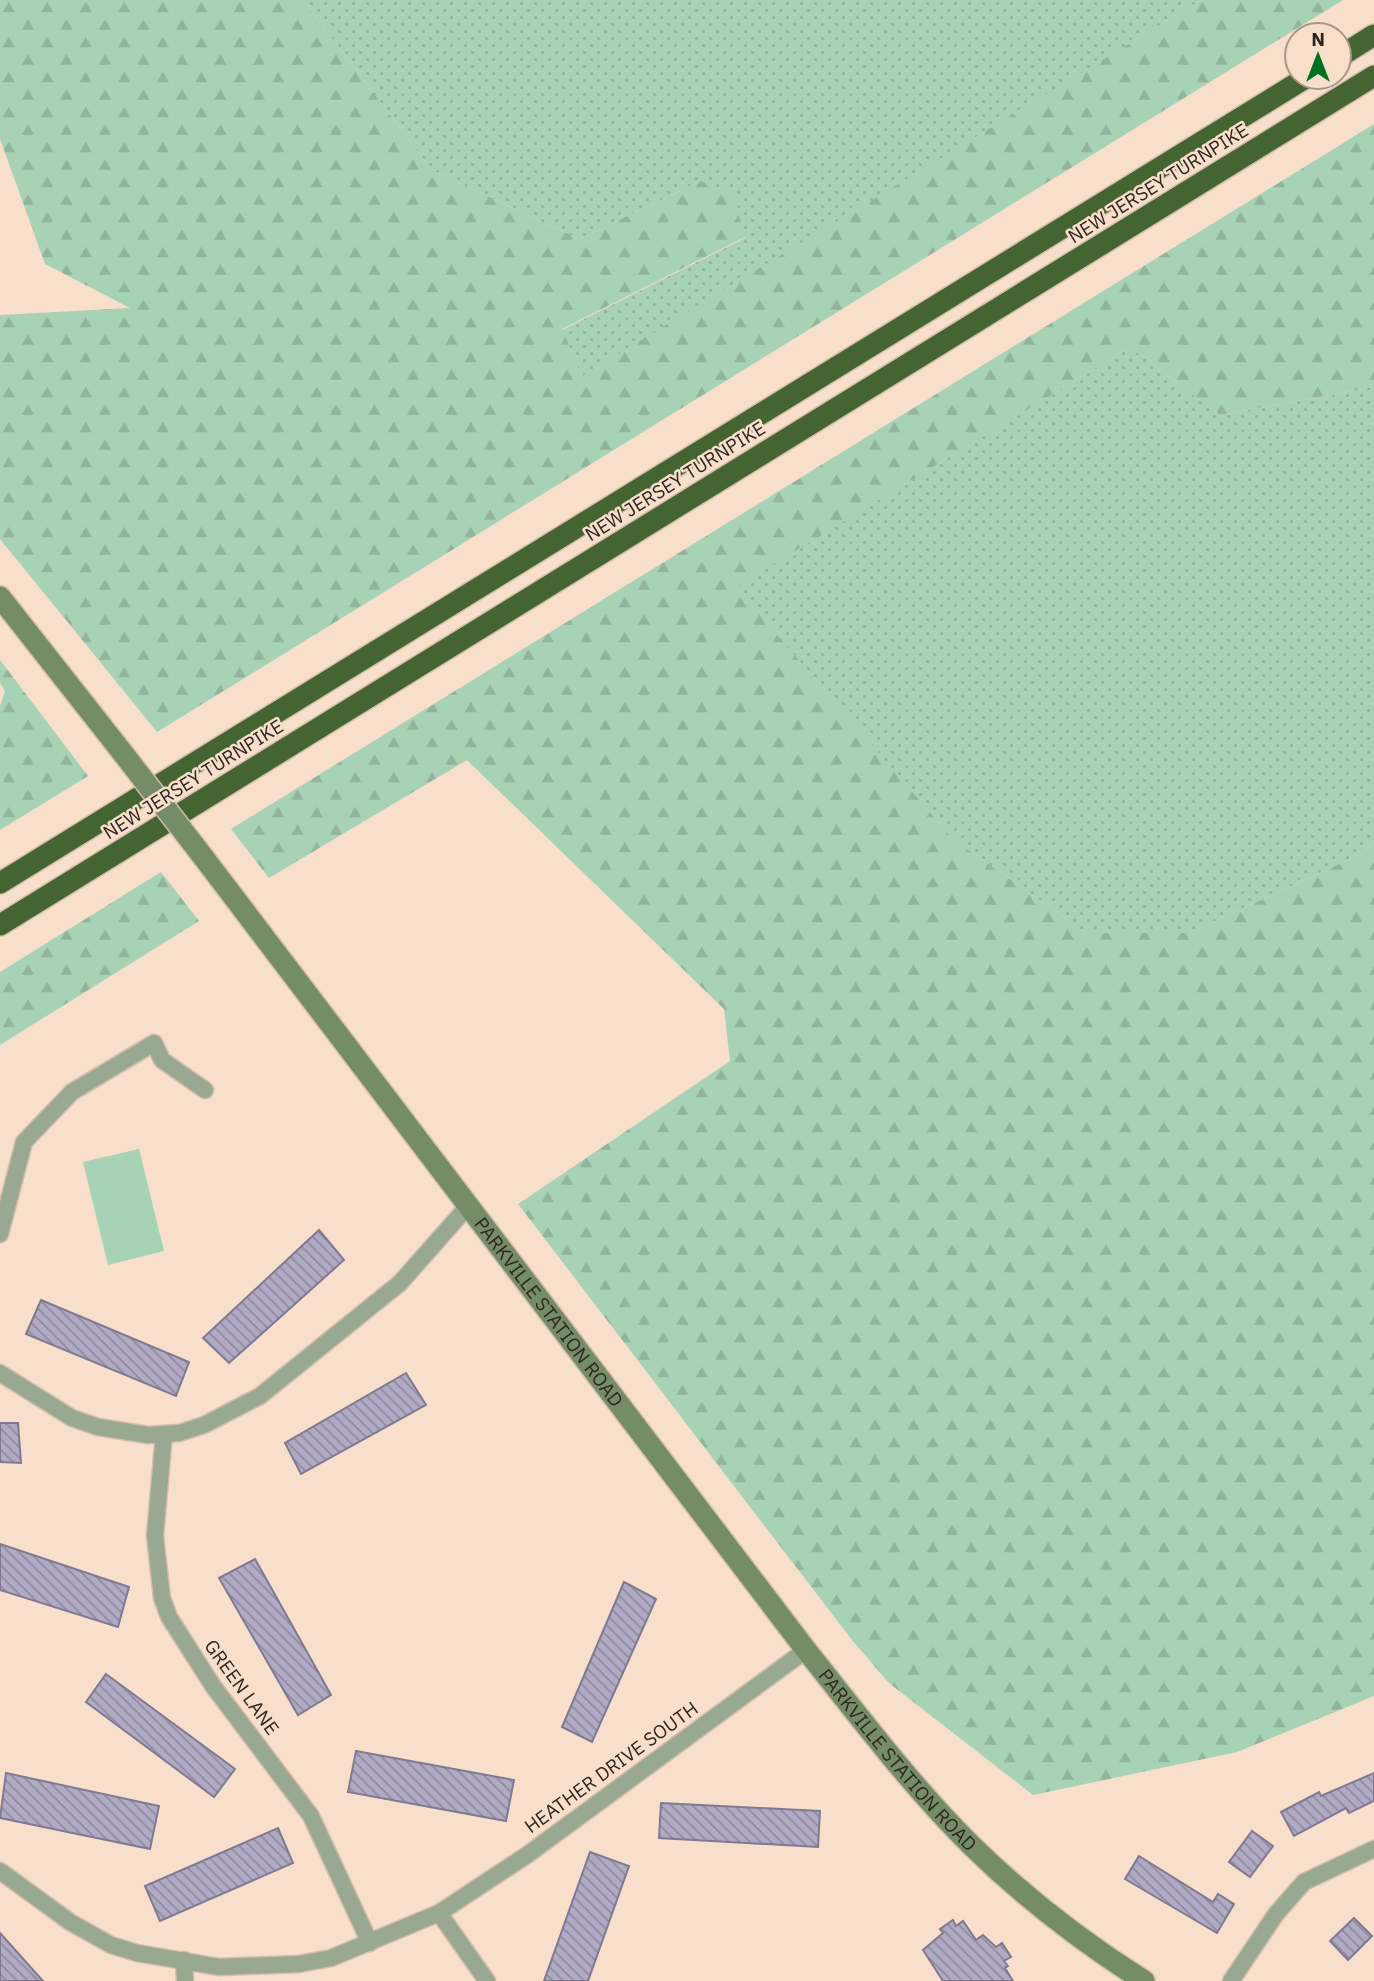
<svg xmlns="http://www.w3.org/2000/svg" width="1374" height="1981" font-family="'IBM Plex Sans',sans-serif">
	<defs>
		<pattern id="grass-dots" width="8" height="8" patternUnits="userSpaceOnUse" patternTransform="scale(1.75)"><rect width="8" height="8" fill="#a7d2b6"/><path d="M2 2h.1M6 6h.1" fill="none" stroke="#90b49c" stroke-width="1.8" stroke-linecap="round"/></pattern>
		<pattern id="forest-firs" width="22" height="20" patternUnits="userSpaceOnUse" patternTransform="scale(1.75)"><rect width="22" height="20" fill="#a7d2b6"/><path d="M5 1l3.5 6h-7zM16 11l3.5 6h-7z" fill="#90b49c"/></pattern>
		<pattern id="building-back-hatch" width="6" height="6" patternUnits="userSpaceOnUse" patternTransform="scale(1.75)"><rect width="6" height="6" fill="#b0aac4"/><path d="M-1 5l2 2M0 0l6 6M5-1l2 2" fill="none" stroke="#908a9f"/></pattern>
	</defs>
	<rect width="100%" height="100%" fill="#f7dfcb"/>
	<g fill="url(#grass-dots)">
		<polygon points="303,0 1201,0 582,377 562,330 745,238 701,181 579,239 432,170"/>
		<polygon points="1130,347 1220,415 1374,387 1374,842 1361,854 1189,933 1086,933 952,838 735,587"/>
	</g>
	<g fill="url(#forest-firs)">
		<polygon points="0,0 303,0 432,170 579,239 701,181 733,195 745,237 562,329 582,376 1201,0 1343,0 157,732 0,539 0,315 130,308 45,264 0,139"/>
		<polygon points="1374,124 1374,387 1220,415 1130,347 736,587 952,838 1086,933 1189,933 1361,854 1374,842 1374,1696 1237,1752 1033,1795 889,1683 852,1640 518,1204 730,1061 724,1009 467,760 269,878 231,829"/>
		<polygon points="0,660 88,776 0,830 0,706 5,691 0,683"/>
		<polygon points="161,872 199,921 0,1045 0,972"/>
	</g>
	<polygon fill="#a7d2b6" points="139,1149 164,1251 108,1265 83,1162"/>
	<g fill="url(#building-back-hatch)" stroke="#7f7a92" stroke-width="2">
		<polygon points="319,1230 344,1260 229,1363 203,1338"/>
		<polygon points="41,1300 189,1362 176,1396 26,1334"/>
		<polygon points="406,1373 426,1405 301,1474 285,1443"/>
		<polygon points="0,1423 18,1423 21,1463 0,1462"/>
		<polygon points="0,1544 129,1587 118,1627 0,1590"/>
		<polygon points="255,1559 331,1695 298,1715 219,1578"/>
		<polygon points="624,1582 656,1599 592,1742 562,1727"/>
		<polygon points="106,1674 235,1769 214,1797 86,1702"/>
		<polygon points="356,1751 514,1780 506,1821 348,1792"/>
		<polygon points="6,1773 159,1806 150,1849 0,1818"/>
		<polygon points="1374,1773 1374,1801 1349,1813 1346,1808 1294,1836 1281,1812 1319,1792 1321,1796"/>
		<polygon points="661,1803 820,1811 818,1847 659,1838"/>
		<polygon points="278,1828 293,1863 160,1921 145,1886"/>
		<polygon points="1252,1831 1273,1846 1250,1877 1229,1862"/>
		<polygon points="590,1852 629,1866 588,1981 544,1981"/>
		<polygon points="1139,1856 1213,1902 1218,1894 1234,1904 1217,1933 1125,1879"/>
		<polygon points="1354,1918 1372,1936 1348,1960 1330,1941"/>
		<polygon points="953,1920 956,1926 963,1921 976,1940 983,1935 996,1947 1002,1943 1011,1957 1004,1961 1008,1966 1005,1968 1013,1981 943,1981 923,1950 943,1933 940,1929"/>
		<polygon points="0,1933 43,1981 0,1981"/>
	</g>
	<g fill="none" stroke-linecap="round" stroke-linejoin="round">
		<defs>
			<g id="street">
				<polyline points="0,1234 24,1142 72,1092 154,1043 162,1060 205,1090"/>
				<polyline points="0,1373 72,1418 98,1427 148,1435 179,1433 204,1425 260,1396 400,1283 468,1206"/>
				<polyline points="164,1434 155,1536 162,1598 169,1617 213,1686 311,1816 370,1943"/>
				<polyline points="0,1871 70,1922 111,1945 137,1953 219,1967 299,1964 331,1958 439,1913 527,1855 806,1650"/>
				<polyline points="439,1913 487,1981"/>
				<polyline points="184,1960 185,1981"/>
				<polyline points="1231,1981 1276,1914 1304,1882 1374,1849"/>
			</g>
			<g id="secondary">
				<polyline points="0,597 122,752"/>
				<path id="s1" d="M204,858L806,1650C859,1716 911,1786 972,1846C1024,1897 1082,1942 1144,1981"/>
			</g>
			<g id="highway">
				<polyline points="1339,57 1374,35"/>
				<polyline points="0,883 1307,77"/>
				<polyline points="0,925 1374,76"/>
			</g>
		</defs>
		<use href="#street" stroke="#d3beac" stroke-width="19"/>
		<use href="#secondary" stroke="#d3beac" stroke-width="24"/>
		<use href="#highway" stroke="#d3beac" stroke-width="24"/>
		<use href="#street" stroke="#99a991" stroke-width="16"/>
		<use href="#secondary" stroke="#748c68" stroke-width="21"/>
		<use href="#highway" stroke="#446531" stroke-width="21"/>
		<defs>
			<polyline id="secondary-bridge" points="122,752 204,858"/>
		</defs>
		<use href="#secondary-bridge" stroke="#d3beac" stroke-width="24" stroke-linecap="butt"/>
		<use href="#secondary-bridge" stroke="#748c68" stroke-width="21"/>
	</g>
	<g text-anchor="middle" stroke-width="5" stroke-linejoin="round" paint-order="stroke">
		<g font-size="19" fill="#2f261f" stroke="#f7dfcb">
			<text transform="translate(1158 183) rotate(-32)" y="7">NEW JERSEY TURNPIKE</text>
			<text transform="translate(675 481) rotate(-32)" y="7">NEW JERSEY TURNPIKE</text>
			<text transform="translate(193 779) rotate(-32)" y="7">NEW JERSEY TURNPIKE</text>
			<text dy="7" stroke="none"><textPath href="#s1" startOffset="570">PARKVILLE STATION ROAD</textPath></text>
			<text transform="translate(242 1687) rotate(54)" y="7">GREEN LANE</text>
			<text dy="7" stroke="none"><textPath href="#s1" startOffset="1138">PARKVILLE STATION ROAD</textPath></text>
			<text transform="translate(611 1767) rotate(-36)" y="7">HEATHER DRIVE SOUTH</text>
		</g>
	</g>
	<g transform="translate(1318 56)"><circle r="33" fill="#f7dfcb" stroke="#a79586" stroke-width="2"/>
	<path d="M0-5L12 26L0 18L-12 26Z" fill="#007022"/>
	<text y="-10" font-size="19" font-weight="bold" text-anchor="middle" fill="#2f261f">N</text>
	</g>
</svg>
